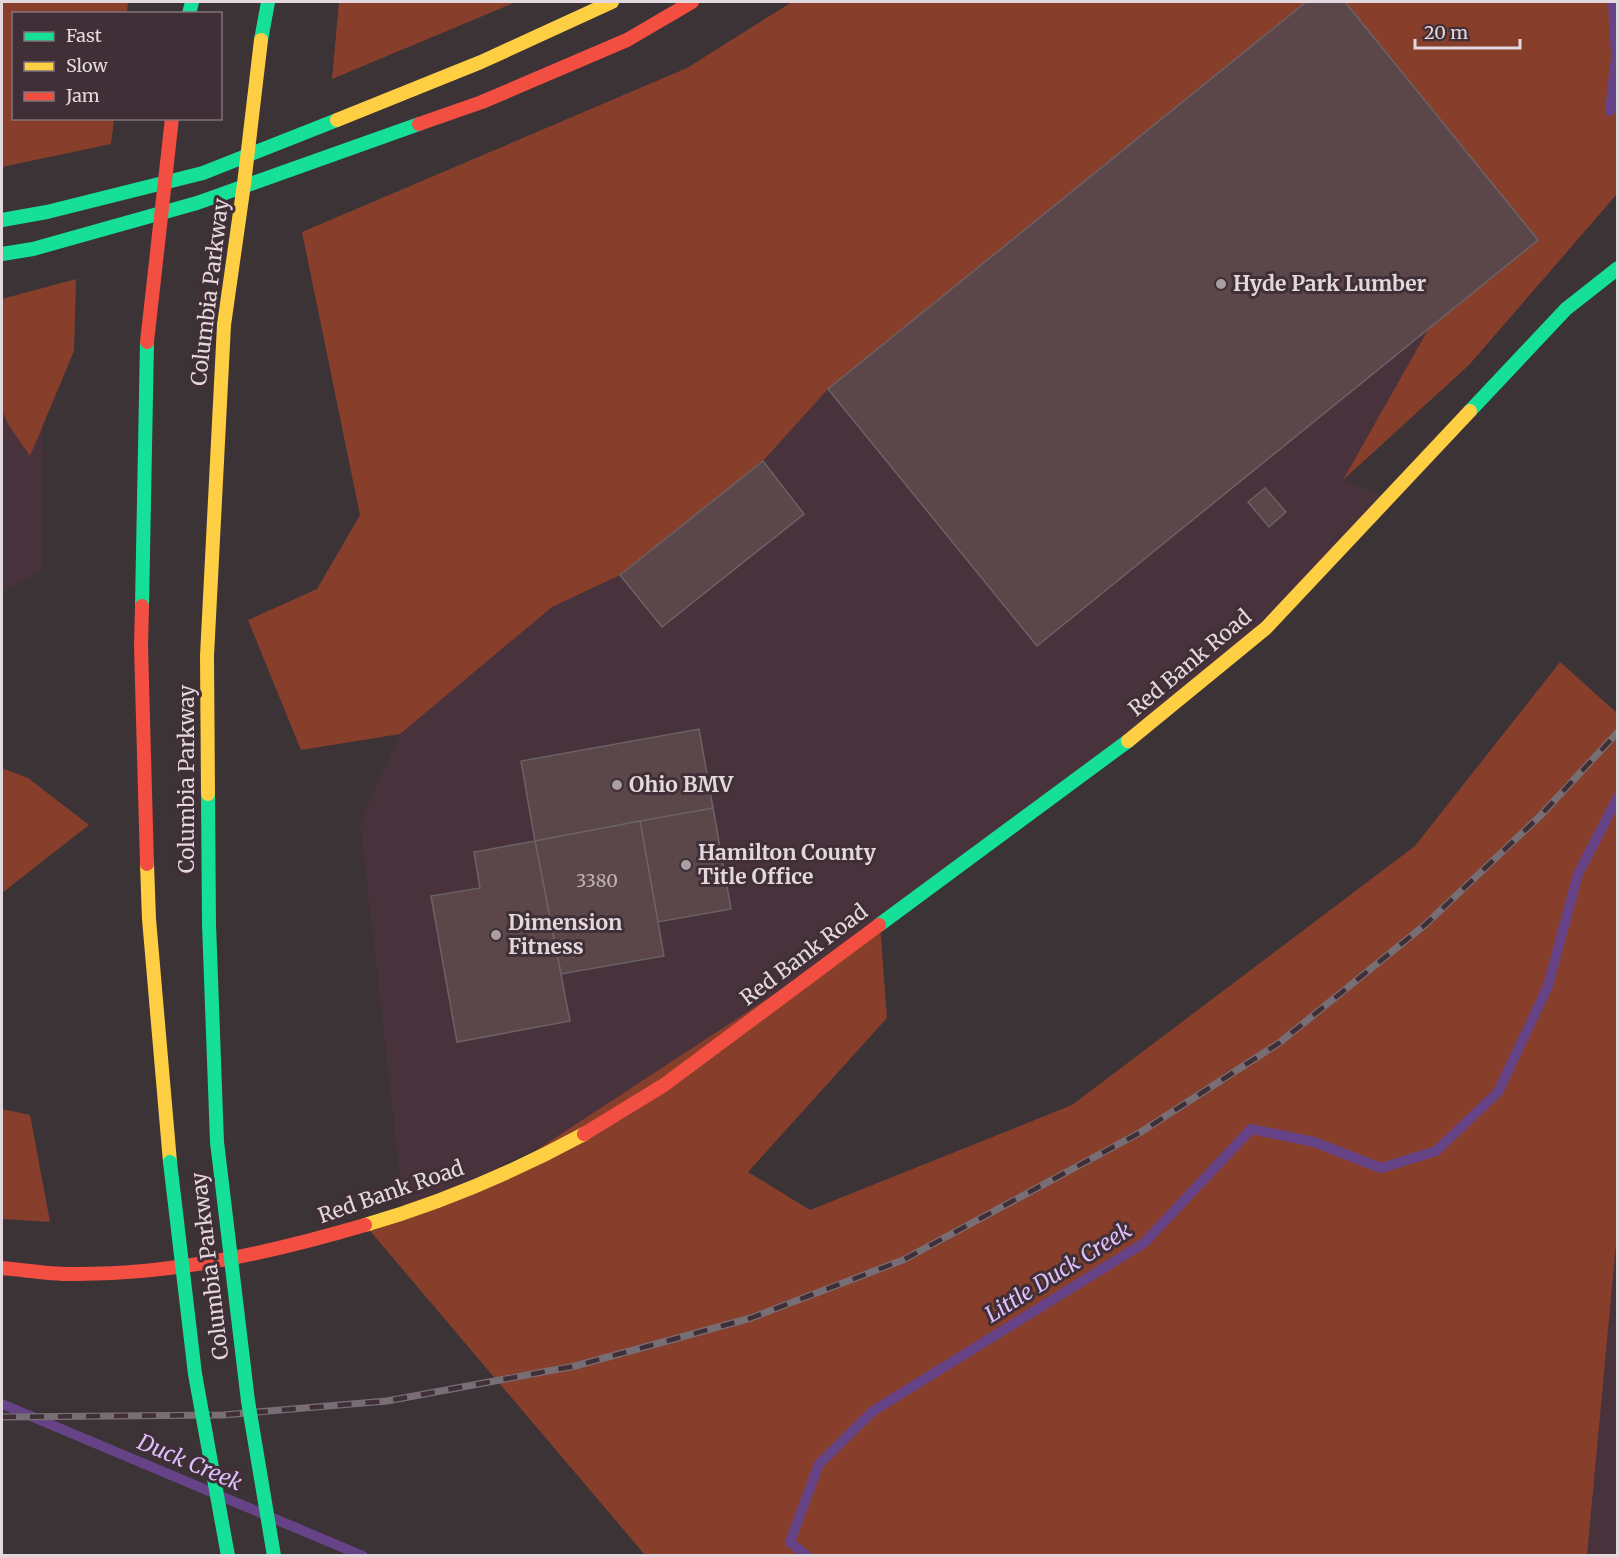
<svg xmlns="http://www.w3.org/2000/svg" width="1619" height="1557" font-family="Merriweather,serif">
	<rect width="100%" height="100%" fill="#3c3337"/>
	<g fill="#48333d">
		<polygon points="1306,2 1345,2 1538,240 1429,328 1343,480 1389,497 1266,628 664,1085 404,1214 360,822 400,734 552,607 620,575 763,461 828,389"/>
		<polygon points="43,359 43,570 2,593 2,361"/>
		<polygon points="1617,1056 1617,1555 1541,1556"/>
	</g>
	<g fill="#873f2c">
		<polygon points="2,2 128,2 127,13 14,14 14,118 114,119 111,144 2,167"/>
		<polygon points="339,2 516,2 332,79"/>
		<polygon points="792,2 1306,2 828,389 763,461 620,575 552,607 400,734 301,750 248,620 317,589 360,515 302,232 687,68"/>
		<polygon points="1345,2 1617,2 1617,194 1469,365 1343,480 1429,328 1538,240"/>
		<polygon points="76,279 74,351 30,456 8,424 2,410 2,299"/>
		<polygon points="1560,662 1617,713 1618,1222 1587,1555 645,1555 365,1225 494,1178 880,925 887,1018 748,1172 810,1210 1072,1105 1415,846"/>
		<polygon points="2,768 28,778 89,825 2,893"/>
		<polygon points="2,1109 30,1115 50,1222 2,1219"/>
	</g>
	<g fill="none" stroke-linecap="round" stroke-linejoin="round">
		<g stroke="#654386" stroke-width="10">
			<polyline points="1610,111 1616,57 1613,2"/>
			<polyline points="2,1404 363,1556"/>
			<polyline points="807,1556 790,1542 819,1464 873,1411 1144,1243 1251,1129 1314,1142 1381,1168 1436,1151 1498,1092 1548,986 1578,874 1618,797"/>
		</g>
	</g>
	<g fill="#5b464a" stroke="#6b6265" stroke-width="1.5">
		<polygon points="1306,2 1345,2 1538,240 1037,646 828,389"/>
		<polygon points="763,461 804,514 662,627 620,575"/>
		<polygon points="1265,488 1286,512 1269,527 1248,502"/>
		<polygon points="699,729 713,808 535,841 521,761"/>
		<polygon points="713,808 731,909 658,922 640,821"/>
		<polygon points="640,821 664,956 561,974 535,841"/>
		<polygon points="535,841 570,1021 457,1042 431,896 480,888 474,852"/>
	</g>
	<g fill="none" stroke-linecap="round" stroke-linejoin="round">
		<g stroke="#16e098" stroke-width="14">
			<polyline points="189,14 192,2"/>
			<polyline points="261,40 268,2"/>
			<polyline points="2,220 47,212 203,173 337,120"/>
			<polyline points="2,254 33,249 197,203 419,124"/>
			<polyline points="1470,411 1566,309 1618,268"/>
			<polyline points="142,606 147,342"/>
			<polyline points="208,794 209,924 217,1142"/>
			<polyline points="879,925 1128,741"/>
		</g>
		<g stroke="#ffcf43" stroke-width="14">
			<polyline points="337,120 481,62 612,2"/>
			<polyline points="1128,741 1266,628 1470,411"/>
			<polyline points="208,794 207,656 224,325"/>
			<polyline points="147,864 149,919 170,1162"/>
			<path d="M365,1225C441,1203 514,1172 584,1134"/>
		</g>
		<g stroke="#f24e42" stroke-width="14">
			<polyline points="419,124 482,102 627,40 692,2"/>
			<polyline points="142,606 141,646 147,864"/>
			<polyline points="584,1134 664,1085 879,925"/>
			<path d="M2,1268C25,1270 48,1274 71,1274C170,1275 270,1253 365,1225"/>
		</g>
		<defs>
			<polyline id="rail" points="2,1417 223,1415 387,1401 575,1366 751,1318 903,1260 1141,1132 1279,1043 1426,924 1540,816 1618,732"/>
		</defs>
		<use href="#rail" stroke="#786e76" stroke-width="7"/>
		<use href="#rail" stroke="#402f36" stroke-width="4.5" stroke-dasharray="14" stroke-linecap="butt"/>
		<g stroke="#16e098" stroke-width="14">
			<polyline points="217,1142 248,1401 274,1556"/>
			<polyline points="170,1162 195,1374 228,1556"/>
		</g>
		<polyline stroke="#ffcf43" stroke-width="14" points="224,325 244,184 261,40"/>
		<polyline stroke="#f24e42" stroke-width="14" points="147,342 172,118"/>
	</g>
	<g fill="#a99ea3" stroke="#402f36" stroke-width="2">
		<circle cx="1221" cy="284" r="6"/>
		<circle cx="617" cy="785" r="6"/>
		<circle cx="686" cy="865" r="6"/>
		<circle cx="496" cy="935" r="6"/>
	</g>
	<g text-anchor="middle" stroke-width="6" stroke-linejoin="round" paint-order="stroke">
		<g font-size="18" fill="#c1b4b8">
			<text x="597" y="887">3380</text>
		</g>
		<g font-size="21" font-weight="bold" fill="#e3d8dd" stroke="#402f36" text-anchor="start">
			<text x="1233" y="291">Hyde Park Lumber</text>
			<text x="629" y="792">Ohio BMV</text>
			<text x="698" y="860">Hamilton County<tspan x="698" dy="24">Title Office</tspan></text>
			<text x="508" y="930">Dimension<tspan x="508" dy="24">Fitness</tspan></text>
		</g>
		<g font-size="21" fill="#e3d8dd" stroke="#402f36">
			<text transform="translate(210 292) rotate(-83)" y="7">Columbia Parkway</text>
			<text transform="translate(1190 663) rotate(-40)" y="7">Red Bank Road</text>
			<text transform="translate(187 779) rotate(-90)" y="7">Columbia Parkway</text>
			<text transform="translate(804 955) rotate(-37)" y="7">Red Bank Road</text>
			<text transform="translate(391 1192) rotate(-19)" y="7">Red Bank Road</text>
			<text transform="translate(210 1266) rotate(-97)" y="7">Columbia Parkway</text>
		</g>
		<g font-size="22" font-style="italic" fill="#dcc0fe" stroke="#402f36">
			<text transform="translate(1058 1272) rotate(-32)" y="8">Little Duck Creek</text>
			<text transform="translate(190 1462) rotate(23)" y="8">Duck Creek</text>
		</g>
	</g>
	<rect width="1619" height="1557" fill="none" stroke="#e3d8dd" stroke-width="6"/>
	<rect x="12" y="12" width="210" height="108" fill="#402f36" stroke="#817379" stroke-width="1.5"/>
	<rect x="24" y="32" width="30" height="9" fill="#16e098" stroke="#817379" stroke-width="1.5"/>
	<text x="66" y="42" font-size="18" fill="#e3d8dd">Fast</text>
	<rect x="24" y="62" width="30" height="9" fill="#ffcf43" stroke="#817379" stroke-width="1.5"/>
	<text x="66" y="72" font-size="18" fill="#e3d8dd">Slow</text>
	<rect x="24" y="92" width="30" height="9" fill="#f24e42" stroke="#817379" stroke-width="1.5"/>
	<text x="66" y="102" font-size="18" fill="#e3d8dd">Jam</text>
	<path d="M1415 39v9h105v-9" fill="none" stroke="#e3d8dd" stroke-width="3"/>
	<text x="1424" y="39" font-size="18" fill="#e3d8dd" stroke="#402f36" stroke-width="4.5" paint-order="stroke">20 m</text>
</svg>
